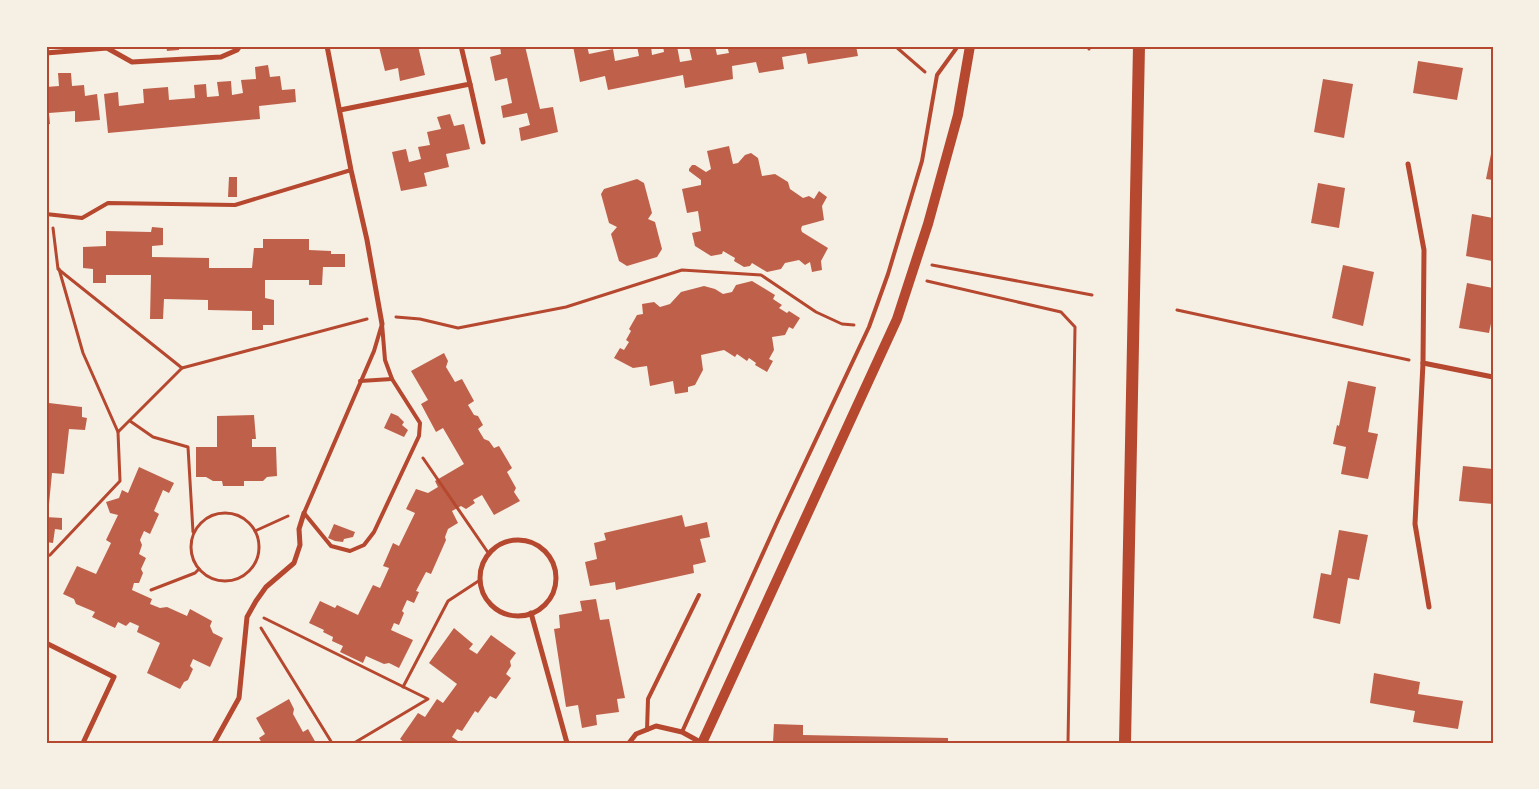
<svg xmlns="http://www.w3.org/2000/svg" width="1539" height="789" font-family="Roboto,sans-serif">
	<rect width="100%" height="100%" fill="#f6efe4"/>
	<g fill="#bf614a">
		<polygon points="166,46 179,46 179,50 167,51"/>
		<polygon points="418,46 425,75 400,81 398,68 385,71 379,47"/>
		<polygon points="500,46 525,46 540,109 553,107 558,132 521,141 519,128 530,125 527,113 503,118 501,106 512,103 507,78 495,81 490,57 501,54"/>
		<polygon points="573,46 587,46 589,54 613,49 615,61 639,56 637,46 651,46 652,55 664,52 663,46 677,46 680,62 692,60 689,47 695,46 715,46 717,55 729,53 727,46 856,46 858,56 808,64 806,53 782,57 784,69 759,73 756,62 732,66 733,79 685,88 683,75 608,90 605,76 580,82"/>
		<polygon points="1418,61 1463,68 1457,100 1413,93"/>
		<polygon points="268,65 270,77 280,76 282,90 295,89 296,102 259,106 260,119 108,133 104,94 118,92 119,106 144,103 143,89 168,87 169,100 181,99 195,98 194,85 206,84 207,97 219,96 217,82 231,81 232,95 243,93 241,80 256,79 255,67"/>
		<polygon points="58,73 71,73 72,86 84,85 85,96 97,94 100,120 75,122 75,111 49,113 50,124 46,125 46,87 59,86"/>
		<polygon points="1323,79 1353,84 1344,138 1314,132"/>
		<polygon points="450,114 454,126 464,124 470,149 446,154 449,167 424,173 427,186 401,191 392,152 406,149 409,162 421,159 418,147 430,145 427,132 441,129 437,117"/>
		<polygon points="729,146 733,164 738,163 745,155 751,153 758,158 762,176 775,174 788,182 790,189 803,198 809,196 814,199 819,191 827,197 822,206 824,220 802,226 801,229 802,232 828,248 821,261 822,270 812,272 810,262 805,265 799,260 785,263 781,269 767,272 752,263 750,266 744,267 734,261 735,258 723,251 722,254 711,256 695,246 692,233 701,231 698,211 687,213 682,189 701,185 701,180 689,171 689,169 692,165 695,165 706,172 711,169 707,151"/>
		<polygon points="1492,149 1493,149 1493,180 1486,179"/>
		<polygon points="229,177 237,177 237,197 228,197"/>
		<polygon points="637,179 644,183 652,213 648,219 655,222 662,249 657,257 627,266 619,261 611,234 617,227 609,223 601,194 604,189"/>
		<polygon points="1318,183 1345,188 1339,228 1311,223"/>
		<polygon points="1472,214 1493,218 1492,261 1466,256"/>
		<polygon points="152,227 163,228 163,245 152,246 152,257 209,258 209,268 252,268 254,248 263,248 263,239 309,239 309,250 331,251 331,254 345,254 345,267 323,267 322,285 309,285 309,280 265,280 265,298 274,300 274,325 263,325 263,330 252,330 252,311 208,310 208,300 164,299 163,319 150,319 151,275 106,275 106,283 93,283 93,269 83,268 83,247 106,246 106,231 151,232"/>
		<polygon points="1343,265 1374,272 1363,326 1332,318"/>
		<polygon points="752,281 775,295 773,299 782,305 779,308 787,313 789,311 800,318 793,329 789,327 785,335 772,337 774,350 769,359 773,361 767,372 755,365 756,363 749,358 747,361 737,354 735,357 724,350 701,355 703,370 695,385 688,387 688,392 675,394 673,381 650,386 647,366 633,368 614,358 620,348 624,350 629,342 626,340 631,331 629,329 637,315 643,314 642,304 654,302 660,307 670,304 681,292 704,286 715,289 723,294 732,292 736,285"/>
		<polygon points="1467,283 1493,288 1493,314 1489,333 1459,328"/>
		<polygon points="444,353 448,361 446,367 455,382 462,379 474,401 468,405 474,415 478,416 483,425 478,429 484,439 489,441 494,448 499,446 512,468 507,472 516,488 514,492 520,501 494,515 482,495 473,500 475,503 466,509 461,506 452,511 458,523 448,529 445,537 446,540 431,574 426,572 416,591 419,592 414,603 407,600 402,611 404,613 399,625 394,623 391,630 413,640 399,668 389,663 384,664 366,656 363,663 340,652 343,646 332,641 333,637 323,632 324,630 309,623 320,601 335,608 337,605 358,615 373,585 380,588 389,568 383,566 390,550 393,543 399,546 415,513 406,509 416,489 428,493 438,487 435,481 464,464 443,428 436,432 421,404 428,400 411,371"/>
		<polygon points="1348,381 1376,387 1368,432 1378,434 1368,479 1341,474 1346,447 1333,444 1337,425 1339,426"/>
		<polygon points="49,403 82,407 82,417 87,418 85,430 69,429 64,474 52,473 48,515 46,515 46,415"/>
		<polygon points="391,413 398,416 404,422 402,425 408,430 404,437 384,428"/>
		<polygon points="254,415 256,439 252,439 252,447 276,447 277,476 267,477 263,481 244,481 244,486 223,486 222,481 213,481 206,477 196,477 196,447 217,447 217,416"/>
		<polygon points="1463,466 1493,469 1493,504 1459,501"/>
		<polygon points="139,467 174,483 169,493 163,490 154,511 159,514 150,534 144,531 140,540 142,545 139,554 146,558 141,569 143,573 139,583 134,583 132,590 152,599 150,604 160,608 167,607 187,616 190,609 212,621 210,626 213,633 223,638 210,667 193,659 190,666 193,669 188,680 184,682 180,689 147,673 160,643 137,632 139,626 130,622 126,626 118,622 115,628 92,617 95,612 76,604 74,599 63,594 77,566 96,574 111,543 106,540 118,515 110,513 106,502 119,498 122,490 128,493"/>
		<polygon points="682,515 685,527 707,522 710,537 700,539 706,562 693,565 694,573 616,590 615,582 590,586 585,562 597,559 594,543 606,540 604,533"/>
		<polygon points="46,517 62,518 62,530 55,529 53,543 46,542"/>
		<polygon points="334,524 355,532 353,537 344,539 343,542 335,541 328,538"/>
		<polygon points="1339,530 1368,535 1359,580 1348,578 1340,624 1313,618 1321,573 1331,575"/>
		<polygon points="596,599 600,620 609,619 625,698 617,699 619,712 596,715 597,725 582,728 578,705 566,707 554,629 560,628 559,615 582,611 580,601"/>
		<polygon points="454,628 473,644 469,649 477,654 491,635 516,653 510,661 511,666 506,674 511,678 496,699 490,696 478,713 475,711 462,731 457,729 452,737 458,741 456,743 405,743 400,739 418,713 425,717 437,699 443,703 457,684 429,663"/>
		<polygon points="1374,673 1420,682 1418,694 1463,701 1458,729 1413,722 1415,711 1370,703"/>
		<polygon points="289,699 294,709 293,714 303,732 308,729 316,743 262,743 259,738 265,734 256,718"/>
		<polygon points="774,724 803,725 803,735 948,738 948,743 773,743"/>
	</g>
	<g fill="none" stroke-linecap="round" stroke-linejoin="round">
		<g stroke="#b5482f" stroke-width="3">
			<polyline points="895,46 925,72"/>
			<polyline points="1089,49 1089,46"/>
			<polyline points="53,228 58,269 182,368 367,319"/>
			<polyline points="932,265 1092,295"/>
			<polyline points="59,269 83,353 118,432 182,368"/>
			<polyline points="927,281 1061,312 1075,327 1068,743"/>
			<polyline points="1177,310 1409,360"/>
			<polyline points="396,317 420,319 458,328 566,307 682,270 761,275 816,312 842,324 854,325"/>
			<polyline points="130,421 153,437 188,447 193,532"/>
			<polyline points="423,458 489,554"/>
			<circle cx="225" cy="547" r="34"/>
			<polyline points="255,531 288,516"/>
			<polyline points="46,556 50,555 120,481 118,432"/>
			<polyline points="151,590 195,573 199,569"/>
			<polyline points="264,618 428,699 354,743"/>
			<polyline points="261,628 332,743"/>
			<polyline points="403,687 448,601 480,580"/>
		</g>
		<g stroke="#b5482f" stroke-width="4">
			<polyline points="46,214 82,218 108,203 235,205 351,170"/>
			<polygon points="382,324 385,360 392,379 420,423 419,436 374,532 364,545 350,551 331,546 304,513 374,351"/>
			<polyline points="360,381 392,379"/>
			<polyline points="647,730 648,699 699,595"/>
			<polyline points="682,732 778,520 869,327 888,274 922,161 937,75 958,46"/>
		</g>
		<g stroke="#b5482f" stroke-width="5">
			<polyline points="327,46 351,170 367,240 382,324"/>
			<polyline points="46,53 107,48 132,62 221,57 237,50 240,46"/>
			<polyline points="470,84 483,142"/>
			<polyline points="340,110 470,84 461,46"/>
			<polyline points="1408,164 1424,250 1423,363 1415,524 1429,607"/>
			<polyline points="1423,363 1493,377"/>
			<circle cx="518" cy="578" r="38"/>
			<polyline points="531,613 567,743"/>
			<polyline points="46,643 114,677 83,743"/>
			<polyline points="214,743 239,698 247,617 256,601 266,587 294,563 300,545 299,529 304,513"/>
			<polyline points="629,743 636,734 656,726 682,732 702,743"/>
		</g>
		<polyline stroke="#b5482f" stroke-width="10" points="702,743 897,319 928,224 958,115 970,46"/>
		<polyline stroke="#b5482f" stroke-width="12" points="1125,743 1139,46"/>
	</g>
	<rect width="1539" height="789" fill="none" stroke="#f6efe4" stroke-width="95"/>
	<rect x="48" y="48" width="1444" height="694" fill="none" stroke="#b5482f" stroke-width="2"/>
</svg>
